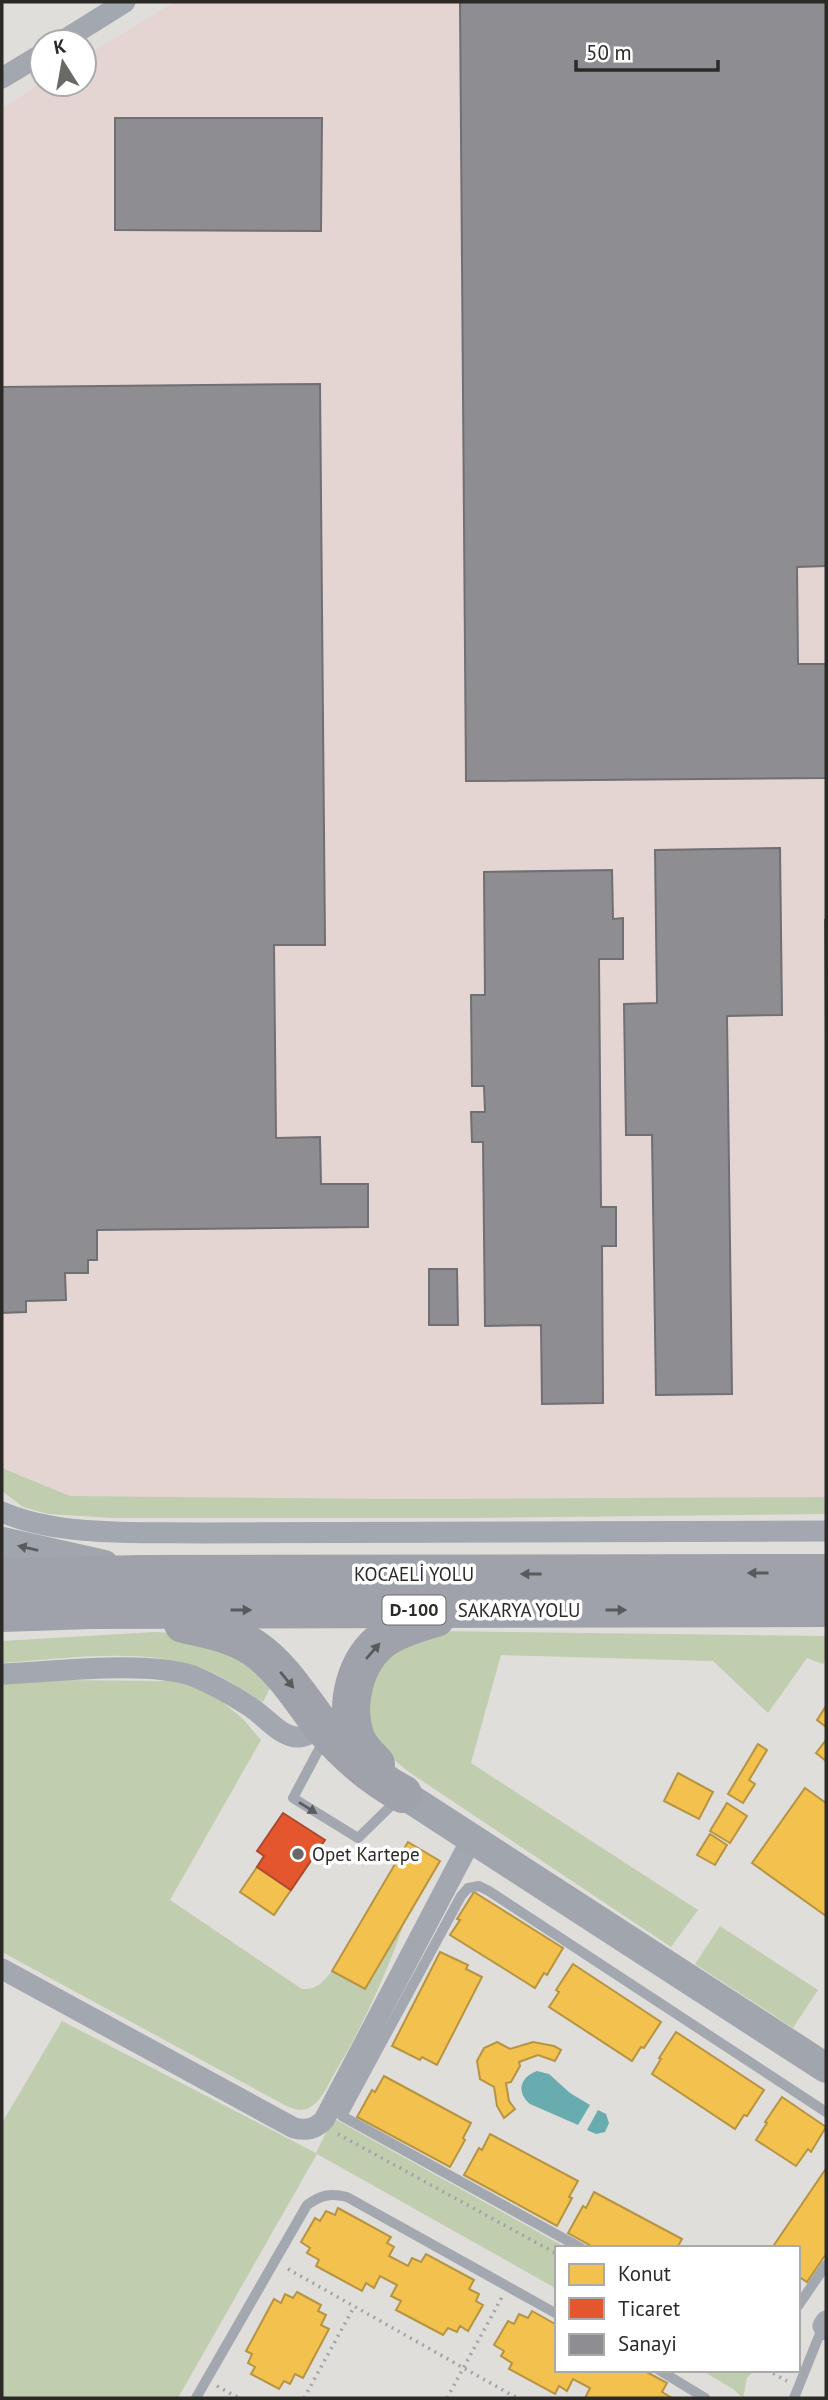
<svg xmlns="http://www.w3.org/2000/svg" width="828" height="2400" font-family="'PT Sans',sans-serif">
	<rect width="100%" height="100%" fill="#e0deda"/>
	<polygon fill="#e5d5d2" points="174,2 826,2 826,1497 405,1499 70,1496 2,1468 2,108 42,83 84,84 84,57"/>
	<g fill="#c0cdaf">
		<polygon points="2,1468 70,1496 405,1499 826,1497 826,1514 471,1518 112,1518 48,1514 23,1507 2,1491"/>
		<polygon points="440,1631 826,1636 826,1657 823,1664 807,1658 768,1713 713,1661 501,1655 471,1763 698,1910 671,1947 409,1772 383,1751 368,1730 364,1688 383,1650"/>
		<path d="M155,1632L193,1634L274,1680L263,1702C246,1692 229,1680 211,1672C149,1645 67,1659 2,1663V1641Z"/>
		<path d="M53,1680L171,1681L193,1684L219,1699L243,1719L261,1740L170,1900L302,1989C317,1990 323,1982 332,1971L365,1989L406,1918C386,1975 365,2022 334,2074C328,2085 321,2102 309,2108C299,2113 288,2107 279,2102L2,1952V1681Z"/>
		<polygon points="720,1926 818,1990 793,2028 695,1964"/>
		<polygon points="62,2021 316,2153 333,2118 567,2248 557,2248 557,2289 317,2154 178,2398 2,2398 2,2123"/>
		<polygon points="701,2370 755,2370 747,2378 743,2398 733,2389"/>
	</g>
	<g fill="#68acaf">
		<path d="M537,2071L549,2074L570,2093L590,2105L578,2125L530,2104C516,2092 520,2077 537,2071Z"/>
		<polygon points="598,2110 606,2114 609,2123 605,2132 596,2134 587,2130"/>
	</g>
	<g fill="#f2c14e" stroke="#b69442" stroke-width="2">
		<polygon points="826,1706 826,1727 817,1720"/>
		<polygon points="826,1740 826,1761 816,1753"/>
		<polygon points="758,1744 767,1750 749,1780 755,1784 743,1803 728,1794"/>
		<polygon points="678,1773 713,1792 699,1819 664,1801"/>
		<polygon points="805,1788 826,1803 826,1916 752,1863"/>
		<polygon points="727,1803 747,1816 730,1843 710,1831"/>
		<polygon points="710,1834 727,1845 715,1865 697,1855"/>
		<polygon points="408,1842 440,1861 365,1989 332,1971"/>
		<polygon points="257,1867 291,1890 274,1915 240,1892"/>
		<polygon points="474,1892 563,1948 547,1975 544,1973 535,1988 450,1935 460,1920 457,1919"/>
		<polygon points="440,1952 468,1965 466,1969 482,1977 437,2065 422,2057 420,2060 392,2046"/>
		<polygon points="573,1964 661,2022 644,2048 641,2047 632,2061 549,2007 559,1992 556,1990"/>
		<polygon points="676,2032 764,2090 747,2116 744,2115 735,2129 652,2074 661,2059 659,2058"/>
		<polygon points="497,2042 510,2049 533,2042 554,2046 561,2050 555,2061 538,2055 519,2062 520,2066 511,2082 506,2083 509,2101 515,2109 504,2118 497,2106 494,2087 480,2079 477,2061 484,2048"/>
		<polygon points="384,2076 471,2123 463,2138 465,2140 450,2167 357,2117 372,2090 375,2092"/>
		<polygon points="782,2097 826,2127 811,2152 808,2149 796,2166 756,2140 767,2123 765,2122"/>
		<polygon points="490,2134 578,2181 569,2197 572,2198 557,2226 464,2175 479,2148 482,2150"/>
		<polygon points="825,2170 826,2171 826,2254 807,2282 798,2276 798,2248 772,2248"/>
		<polygon points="594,2192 682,2239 677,2248 595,2248 568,2233 583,2206 586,2208"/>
		<polygon points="338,2208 391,2237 387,2243 394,2247 389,2256 408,2266 412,2258 421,2262 426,2254 474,2280 469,2289 479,2294 476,2301 483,2305 468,2331 460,2326 457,2332 448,2328 443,2335 396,2310 401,2301 391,2296 397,2285 380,2276 374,2288 366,2283 362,2291 316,2266 319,2260 307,2253 310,2248 301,2242 315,2218 320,2221 326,2211 335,2215"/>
		<polygon points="297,2292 321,2305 318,2311 326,2315 321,2325 329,2329 303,2378 295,2374 290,2384 284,2381 279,2389 251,2374 255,2367 248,2363 252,2354 246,2351 274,2299 281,2303 285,2294 293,2298"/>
		<polygon points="532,2311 557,2325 557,2370 643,2370 667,2383 662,2392 672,2398 585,2398 590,2388 573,2379 567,2391 559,2386 555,2394 509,2369 512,2363 501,2356 504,2351 494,2345 508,2321 514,2324 519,2314 528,2318"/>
	</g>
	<polygon fill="#e4572e" stroke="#ac4a2c" stroke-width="2" points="283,1813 325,1840 291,1890 257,1867 264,1856 257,1851"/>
	<g fill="#8d8d92" stroke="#706f72" stroke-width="2">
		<polygon points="460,2 826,2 826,566 797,567 798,664 826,664 826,778 466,781"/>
		<polygon points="115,118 322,118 321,231 115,230"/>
		<polygon points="320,384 325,945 274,945 276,1138 320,1137 321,1184 368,1184 368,1227 97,1230 97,1260 88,1260 88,1273 65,1273 66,1300 26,1301 26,1312 2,1313 2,387"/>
		<polygon points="780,848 782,1015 727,1016 732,1394 656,1395 652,1135 626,1135 624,1004 657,1003 655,850"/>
		<polygon points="612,870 613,919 623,918 623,959 599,959 601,1207 616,1207 616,1246 602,1246 603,1403 542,1404 541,1325 485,1326 483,1142 472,1142 471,1112 485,1112 484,1086 472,1086 471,995 485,995 484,872"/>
		<polygon points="825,920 826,920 826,1040"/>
		<polygon points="429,1269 457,1269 458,1325 429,1325"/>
	</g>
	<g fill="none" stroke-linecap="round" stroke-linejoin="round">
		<g stroke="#a1a3a8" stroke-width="3.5" stroke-dasharray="2 5" stroke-linecap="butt">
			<polyline points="338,2134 557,2254"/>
			<polyline points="288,2269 517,2398"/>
			<polyline points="767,2370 787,2381"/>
			<polyline points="217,2386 239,2398"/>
			<polyline points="304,2398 354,2307"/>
			<polyline points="447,2398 502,2297"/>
		</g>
		<g stroke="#a2a7b0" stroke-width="10">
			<polyline points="325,1738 293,1798 358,1838 398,1799"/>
			<polyline points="581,2248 342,2116 461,1896 468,1888 479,1886 489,1891 826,2112"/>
			<polyline points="798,2306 826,2265"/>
			<polyline points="659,2370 705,2398"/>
			<path d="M196,2398L307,2205C321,2195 330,2193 347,2197L557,2314"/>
			<polyline points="794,2398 823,2326"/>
		</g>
		<g stroke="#a2a7b0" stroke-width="21">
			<polyline points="61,42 125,2"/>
			<polyline points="2,78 42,54"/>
			<path d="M2,1512C59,1537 141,1532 205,1533L826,1531"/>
			<path d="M2,1674C52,1672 147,1660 193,1676C213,1684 232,1695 249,1706C264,1715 280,1737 298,1737C308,1737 314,1730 321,1725"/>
			<path d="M2,1969L294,2128C307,2131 315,2129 324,2120L472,1838"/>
			<polyline points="826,2321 823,2326 826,2330"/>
		</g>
		<g stroke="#a1a6ae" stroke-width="30">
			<polyline points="2,1542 104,1565"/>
			<polyline points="403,1794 826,2068"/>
		</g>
		<g stroke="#9fa2ab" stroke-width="38">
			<polyline points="2,1577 142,1574 826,1573"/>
			<polyline points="2,1613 91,1610 826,1608"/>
			<path d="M183,1624C207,1629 233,1634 254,1648C283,1668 300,1698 321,1725C345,1754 370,1776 403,1794"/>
			<path d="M376,1764C368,1756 360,1748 356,1738C344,1704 355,1659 385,1638C401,1628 418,1623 436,1618"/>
		</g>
	</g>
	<defs><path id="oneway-solid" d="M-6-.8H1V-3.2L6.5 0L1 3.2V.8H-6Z" transform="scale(1.75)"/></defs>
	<use fill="#5a5c5d" href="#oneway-solid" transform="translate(28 1548) rotate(-167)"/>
	<g fill="#595a5c">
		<use href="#oneway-solid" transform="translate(758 1573) rotate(180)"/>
		<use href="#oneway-solid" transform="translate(531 1574) rotate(180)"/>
		<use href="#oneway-solid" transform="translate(241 1610)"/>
		<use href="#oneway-solid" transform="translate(616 1610)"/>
		<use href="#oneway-solid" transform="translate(373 1651) rotate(-49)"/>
		<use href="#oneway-solid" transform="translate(287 1680) rotate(50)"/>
	</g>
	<use fill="#5b5c5e" href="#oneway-solid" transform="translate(308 1808) rotate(32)"/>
	<circle fill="#6a6966" stroke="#fff" stroke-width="2.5" cx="298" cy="1854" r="7"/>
	<g text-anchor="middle" stroke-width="7" stroke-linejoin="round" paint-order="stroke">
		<rect fill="#fff" stroke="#6b6a68" stroke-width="2" x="382.5" y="1595.5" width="63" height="29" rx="5"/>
		<g font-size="18" font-weight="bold" fill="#2b2a27">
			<text x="414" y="1616">D-100</text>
		</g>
		<g font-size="19" fill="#2b2a27" stroke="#fff">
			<text x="414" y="1581">KOCAELİ YOLU</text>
			<text x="519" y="1617">SAKARYA YOLU</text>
		</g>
		<g font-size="19" fill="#2b2a27" stroke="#fff" text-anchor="start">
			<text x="312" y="1861">Opet Kartepe</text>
		</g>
	</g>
	<rect width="828" height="2400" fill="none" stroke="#2b2a27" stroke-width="7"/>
	<rect x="555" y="2246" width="245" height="126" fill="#ffffff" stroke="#aaaaa9" stroke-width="2"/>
	<rect x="569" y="2264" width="35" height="21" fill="#f2c14e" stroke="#aaaaa9" stroke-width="2"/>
	<text x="618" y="2281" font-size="21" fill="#2b2a27">Konut</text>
	<rect x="569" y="2298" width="35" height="21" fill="#e4572e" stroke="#aaaaa9" stroke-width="2"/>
	<text x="618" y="2316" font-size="21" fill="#2b2a27">Ticaret</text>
	<rect x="569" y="2334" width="35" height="21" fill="#8d8d92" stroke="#aaaaa9" stroke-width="2"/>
	<text x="618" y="2351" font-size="21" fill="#2b2a27">Sanayi</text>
	<g transform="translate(63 63) rotate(349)"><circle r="33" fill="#ffffff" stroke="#aaaaa9" stroke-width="2"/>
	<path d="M0-5L12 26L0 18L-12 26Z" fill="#6a6966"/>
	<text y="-10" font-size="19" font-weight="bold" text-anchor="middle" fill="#2b2a27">K</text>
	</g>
	<path d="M576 60v10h142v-10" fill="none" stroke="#2b2a27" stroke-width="3.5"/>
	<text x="586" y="60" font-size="21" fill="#2b2a27" stroke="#ffffff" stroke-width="5" paint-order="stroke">50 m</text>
</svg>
